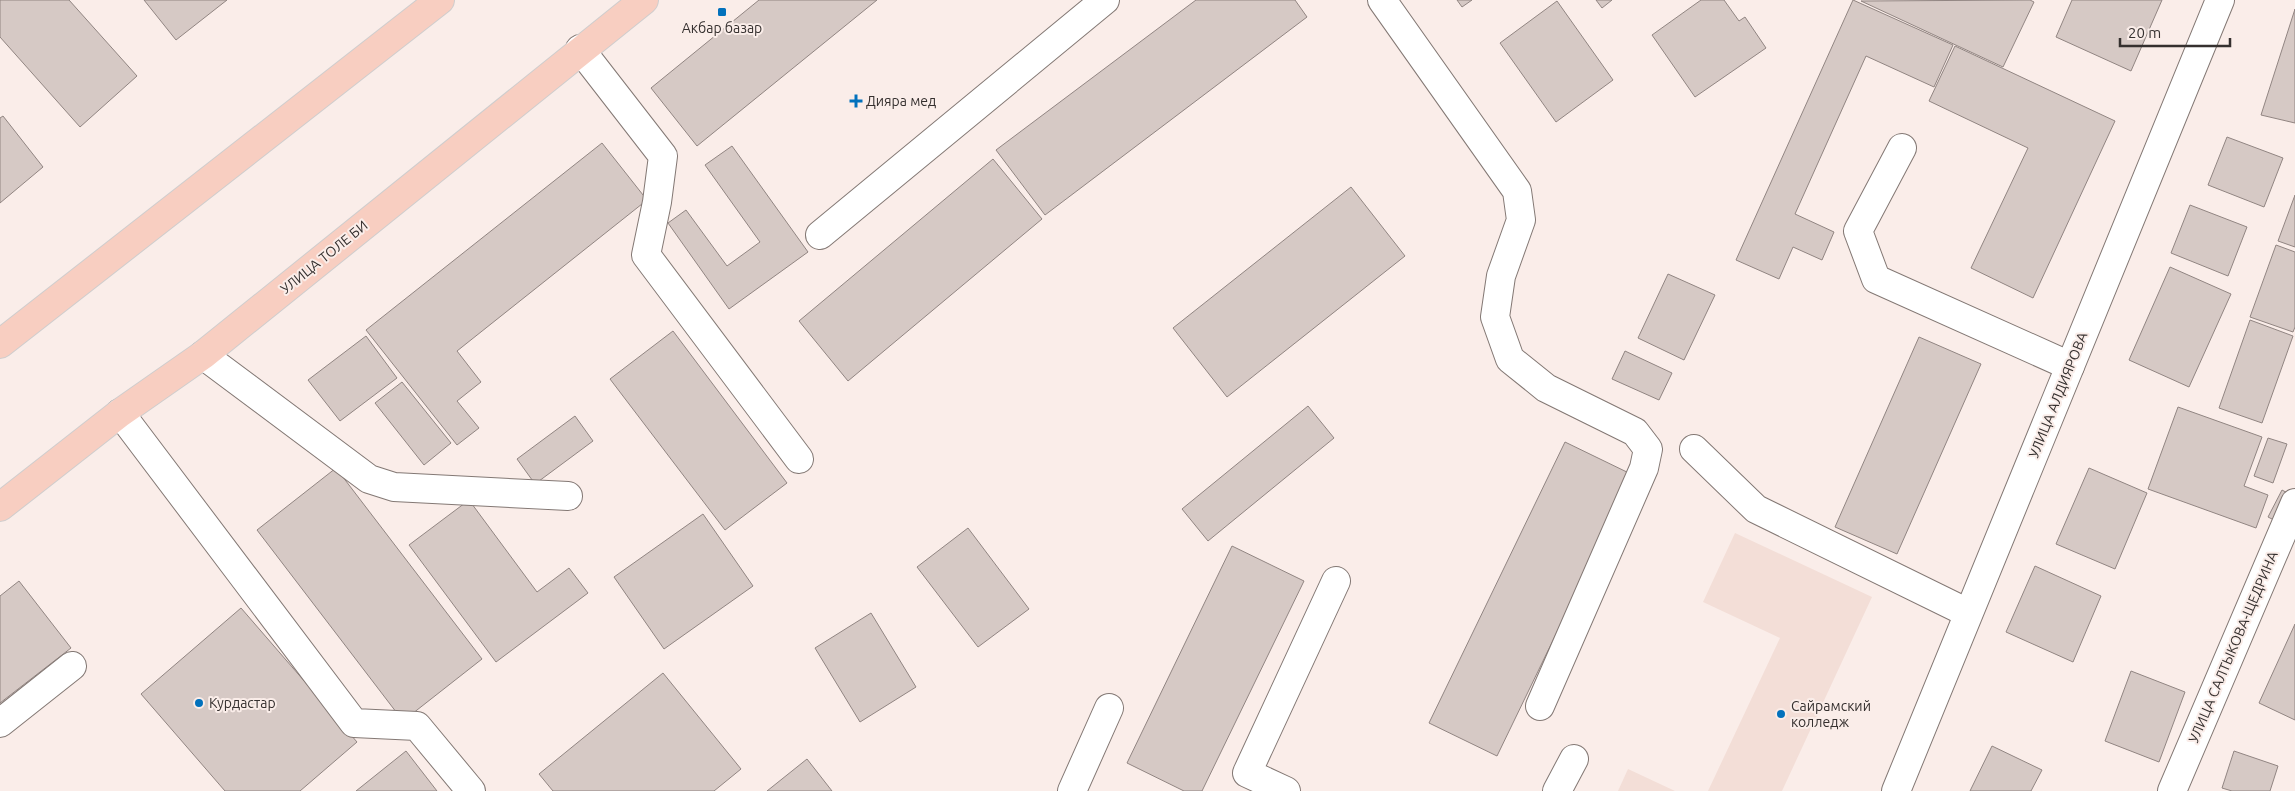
<svg xmlns="http://www.w3.org/2000/svg" width="2295" height="791" font-family="Ubuntu,sans-serif">
	<rect width="100%" height="100%" fill="#faede9"/>
	<g fill="#f3ded7">
		<polygon points="1735,533 1872,597 1782,791 1708,791 1780,638 1703,602"/>
		<polygon points="1628,769 1675,791 1618,791"/>
	</g>
	<g fill="#d6c9c5" stroke="#918582">
		<polygon points="0,0 69,0 137,76 80,127 0,37"/>
		<polygon points="144,0 227,0 176,40"/>
		<polygon points="759,0 877,0 697,146 651,88"/>
		<polygon points="1196,0 1295,0 1307,17 1045,215 996,150"/>
		<polygon points="1457,0 1472,0 1462,7"/>
		<polygon points="1596,0 1612,0 1602,8"/>
		<polygon points="1701,0 1724,0 1739,21 1745,17 1766,48 1695,97 1652,35"/>
		<polygon points="1853,0 1953,45 1934,87 1866,56 1795,214 1834,232 1822,260 1793,247 1779,279 1736,260"/>
		<polygon points="2030,0 2034,2 2003,67 1861,1"/>
		<polygon points="2072,0 2162,0 2131,71 2056,37"/>
		<polygon points="1557,1 1613,80 1556,122 1500,43"/>
		<polygon points="2295,9 2295,123 2261,115"/>
		<polygon points="1955,46 2115,121 2033,298 1971,268 2028,148 1929,101"/>
		<polygon points="3,116 43,167 0,203 0,118"/>
		<polygon points="2227,137 2283,158 2264,207 2208,185"/>
		<polygon points="602,143 647,200 457,351 481,382 457,401 479,428 457,445 366,330"/>
		<polygon points="732,146 808,252 729,309 668,223 686,210 727,266 760,242 705,165"/>
		<polygon points="993,159 1042,219 848,381 799,321"/>
		<polygon points="1351,187 1405,256 1227,397 1173,328"/>
		<polygon points="2295,195 2295,247 2278,241"/>
		<polygon points="2190,205 2247,227 2228,276 2171,253"/>
		<polygon points="2276,245 2295,252 2295,327 2293,332 2250,317"/>
		<polygon points="2170,267 2231,294 2189,387 2129,360"/>
		<polygon points="1668,274 1715,295 1684,360 1638,338"/>
		<polygon points="2250,320 2293,336 2262,423 2219,408"/>
		<polygon points="673,331 787,483 725,530 610,379"/>
		<polygon points="366,336 397,378 340,421 308,380"/>
		<polygon points="1919,337 1981,364 1897,554 1835,527"/>
		<polygon points="1625,351 1672,373 1659,400 1612,379"/>
		<polygon points="402,382 451,443 424,465 375,403"/>
		<polygon points="1308,406 1334,438 1208,541 1182,509"/>
		<polygon points="2178,407 2262,437 2244,486 2268,495 2256,528 2148,489"/>
		<polygon points="575,416 593,441 535,484 517,459"/>
		<polygon points="2268,438 2287,444 2273,483 2254,476"/>
		<polygon points="1565,442 1633,475 1497,756 1429,723"/>
		<polygon points="336,468 482,659 403,721 257,530"/>
		<polygon points="2089,468 2147,493 2115,569 2056,544"/>
		<polygon points="2282,490 2295,497 2282,524 2268,517"/>
		<polygon points="469,500 537,592 569,568 588,593 496,662 409,545"/>
		<polygon points="703,514 753,586 664,649 614,577"/>
		<polygon points="968,528 1029,609 978,647 917,567"/>
		<polygon points="1232,546 1304,581 1202,791 1184,791 1127,763"/>
		<polygon points="2035,566 2101,596 2073,662 2006,632"/>
		<polygon points="19,581 71,648 0,703 0,596"/>
		<polygon points="241,608 357,742 300,791 225,791 141,694"/>
		<polygon points="871,613 916,687 860,722 815,648"/>
		<polygon points="2295,624 2295,720 2259,703"/>
		<polygon points="2131,671 2185,692 2159,762 2105,741"/>
		<polygon points="663,673 741,769 714,791 553,791 539,774"/>
		<polygon points="1992,746 2042,770 2031,791 1970,791"/>
		<polygon points="406,751 437,791 356,791"/>
		<polygon points="2234,751 2278,766 2270,791 2232,791 2222,788"/>
		<polygon points="807,759 832,791 767,791"/>
	</g>
	<g fill="none" stroke-linecap="round" stroke-linejoin="round">
		<defs>
			<g id="minor">
				<polyline points="1382,0 1517,191 1521,220 1501,276 1495,317 1510,359 1546,388 1635,432 1648,449 1644,468 1540,706"/>
				<polyline points="580,49 663,156 657,202 646,255 799,459"/>
				<polyline points="1902,148 1858,231 1876,279 2070,366"/>
				<polyline points="820,235 1105,0"/>
				<polyline points="203,355 369,479 394,487 568,496"/>
				<polyline points="120,413 354,723 417,726 471,791"/>
				<polyline points="1694,449 1756,509 1968,613"/>
				<polyline points="0,723 72,666"/>
				<polyline points="1072,791 1109,708"/>
				<polyline points="1286,791 1247,773 1336,581"/>
				<polyline points="1557,791 1574,759"/>
				<polyline points="1896,791 2220,0"/>
				<polyline points="2172,791 2295,503"/>
			</g>
			<g id="major">
				<polyline points="0,344 440,0"/>
				<polyline points="0,507 120,413 203,355 644,0"/>
			</g>
		</defs>
		<use href="#minor" stroke="#837874" stroke-width="30"/>
		<use href="#major" stroke="#cfcdcd" stroke-width="30"/>
		<use href="#minor" stroke="#fff" stroke-width="28"/>
		<use href="#major" stroke="#f8cec1" stroke-width="28"/>
	</g>
	<g fill="#0271bc" stroke="#faede9" stroke-width="2">
		<rect x="717" y="7" width="10" height="10" rx="2.5"/>
		<path d="M853.5 93.5h5v5h5v5h-5v5h-5v-5h-5v-5h5z"/>
		<circle cx="199" cy="703" r="5"/>
		<circle cx="1781" cy="714" r="5"/>
	</g>
	<g text-anchor="middle" stroke-width="4" stroke-linejoin="round" paint-order="stroke">
		<g font-size="14" fill="#35302f" stroke="#faede9" text-anchor="start">
			<text x="722" y="33" text-anchor="middle">Акбар базар</text>
			<text x="866" y="106">Дияра мед</text>
			<text x="209" y="708">Курдастар</text>
			<text x="1791" y="711">Сайрамский<tspan x="1791" dy="16">колледж</tspan></text>
		</g>
		<g font-size="14" fill="#35302f" stroke="#faede9">
			<text transform="translate(324 257) rotate(-39)" y="5">УЛИЦА ТОЛЕ БИ</text>
			<text transform="translate(2058 395) rotate(-68)" y="5">УЛИЦА АЛДИЯРОВА</text>
			<text transform="translate(2233 647) rotate(-67)" y="5">УЛИЦА САЛТЫКОВА-ЩЕДРИНА</text>
		</g>
	</g>
	<path d="M2120 38v8h110v-8" fill="none" stroke="#35302f" stroke-width="2.5"/>
	<text x="2128" y="38" font-size="15" fill="#35302f" stroke="#faede9" stroke-width="4" paint-order="stroke">20 m</text>
</svg>
